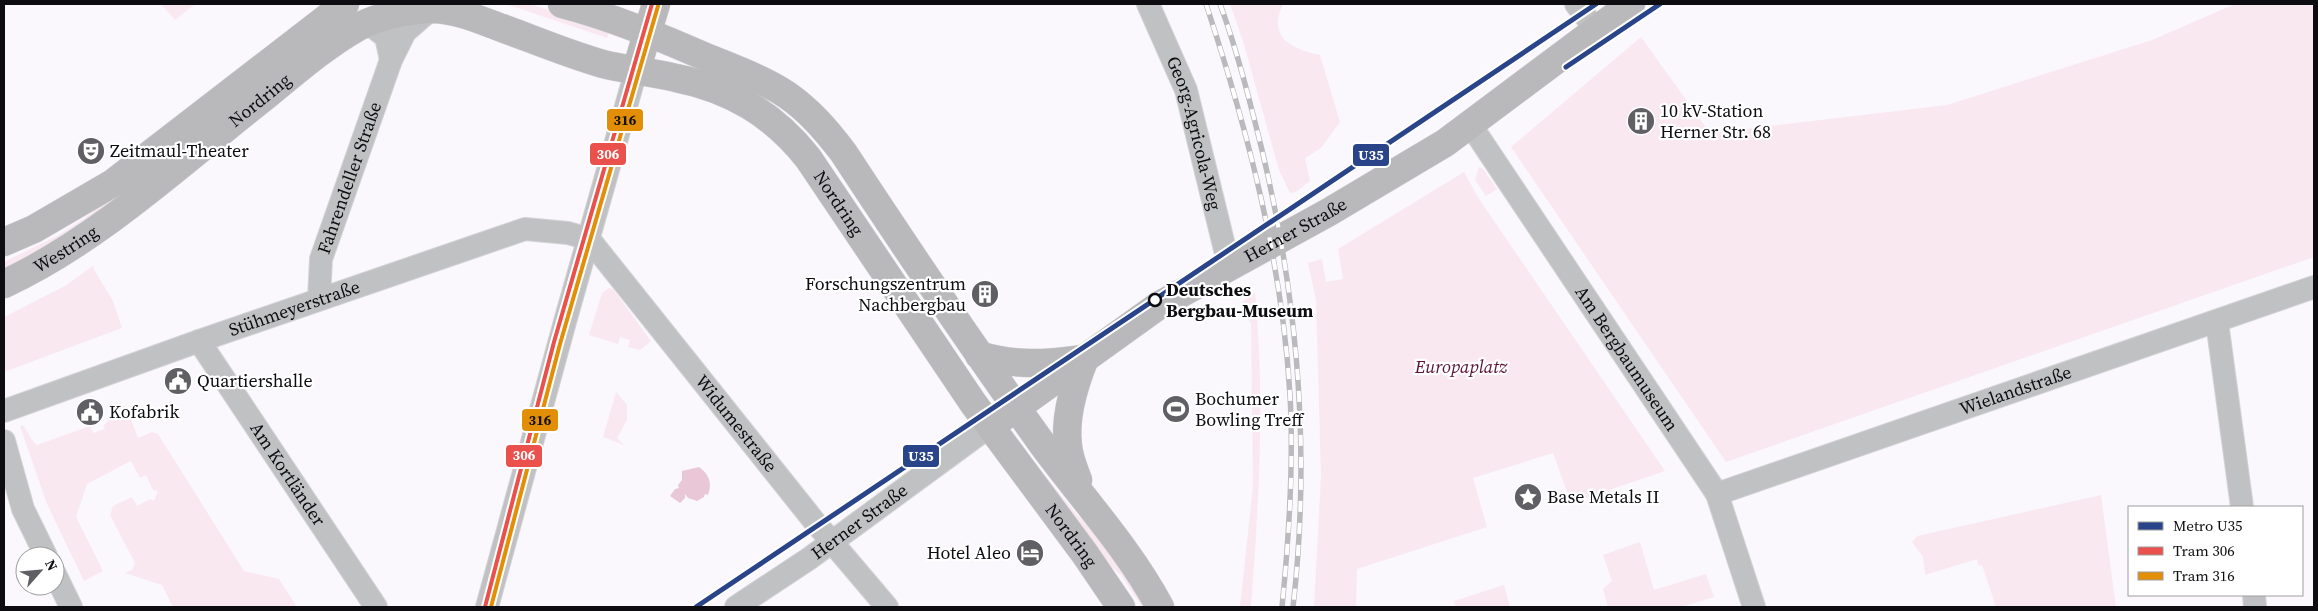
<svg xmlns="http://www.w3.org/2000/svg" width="2318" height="611" font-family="'Source Serif 4',serif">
	<rect width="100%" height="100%" fill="#faf8fd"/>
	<g fill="#f9e8f0">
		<polygon points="161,4 195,4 175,20"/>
		<polygon points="506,4 530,4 610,29 607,38"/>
		<path d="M1230,4H1283C1267,37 1291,49 1320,55L1340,122L1321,148L1305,158L1310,181L1296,192L1290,193L1279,170L1243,41Z"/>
		<polygon points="2235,4 2314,4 2314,257 1726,462 1511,147 1641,37 1710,133 1947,105 2152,40"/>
		<polygon points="263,78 118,201 4,275 4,262 59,235 86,217"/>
		<polygon points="1479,167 1483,169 1497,189 1486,196 1475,180"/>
		<polygon points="1464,172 1479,199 1665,471 1571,503 1553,453 1473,478 1487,527 1357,569 1356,607 1314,607 1321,476 1316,300 1308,263 1322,259 1326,282 1343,279 1338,249"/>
		<polygon points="94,265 93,268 113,301 122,328 4,372 4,317 65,286"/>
		<polygon points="609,288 613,289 651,341 640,350 628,347 630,340 620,337 618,344 589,335 602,293"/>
		<path d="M1255,292C1265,398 1259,502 1251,607H1240L1253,486L1251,324L1241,303Z"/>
		<polygon points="616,392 627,405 627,420 617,438 624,445 603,437"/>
		<polygon points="128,411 138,438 152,432 158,434 244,571 279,579 297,607 173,607 162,585 125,573 132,570 135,563 110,515 113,506 132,497 137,506 150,499 154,501 158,491 153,490 146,475 140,478 131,461 87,484 76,517 103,571 84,581 47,504 20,426 23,425 32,440 37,445 90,426 93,433 105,429 103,426 109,420"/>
		<polygon points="1034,462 1078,516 1089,524 1149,607 1142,607 1121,575 1100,557 1029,465"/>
		<polygon points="2101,495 2116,607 1996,607 1982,565 1979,566 1977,559 1925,575 1923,557 1912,542 1917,536"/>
		<polygon points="1640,542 1654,590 1706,574 1714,597 1681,607 1608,607 1603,589 1612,581 1603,555"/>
		<polygon points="1504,585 1510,607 1456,607 1454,601"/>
	</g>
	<path fill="#eac7d6" d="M699,467C708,473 713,483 708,495L705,494L704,497L697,501L688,498L685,494V498L680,503L670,496L675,489L679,488L678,485L682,480V471Z"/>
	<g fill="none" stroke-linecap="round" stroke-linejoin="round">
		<defs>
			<g id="minor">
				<path id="s1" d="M1148,4L1186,90L1229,266"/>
				<polyline points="1576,4 1596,30"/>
				<polyline points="368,23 386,37 391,60"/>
				<path id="s2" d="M1470,124L1717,494L1754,607"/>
				<path id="s3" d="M589,239L814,521L887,607"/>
				<path id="s4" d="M319,299L321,259L391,60L405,32L431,9"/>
				<polyline points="2217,322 2242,507"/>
				<path id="s5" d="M199,341L376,607"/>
				<path id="s6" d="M4,411L199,341L525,229L568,233L589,239"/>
				<polyline points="4,441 23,509 46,556"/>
				<path id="s7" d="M1717,494L2314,287"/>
				<polyline points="55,574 71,607"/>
				<polyline points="2254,595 2255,607"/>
				<polyline points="487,607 566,318 636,71"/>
				<path id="s8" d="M736,607L810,558L990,426"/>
			</g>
			<g id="major">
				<path d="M562,4C612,17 660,37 708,58C735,69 763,79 787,95C810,111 826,130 843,152C908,251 974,349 1043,445C1082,498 1129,549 1160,607"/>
				<polyline points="636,71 656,4"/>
				<polyline points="4,242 34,229 113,183 345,4"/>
				<path id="s9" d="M4,284C99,240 185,159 268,94C296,71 326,45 358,27C379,16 411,9 434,9C458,10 480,20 502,28C535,40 568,54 603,64C627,70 652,72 676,78C731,89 773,114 808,158L973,403L1085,554L1121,607"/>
				<path d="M979,355C1014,366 1045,364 1081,359"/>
				<path id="s10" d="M1002,418L1158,306L1329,212L1445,143L1631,4"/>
				<path d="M1078,480C1074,469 1069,458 1068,446C1064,417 1074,385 1085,358"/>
			</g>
		</defs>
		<use href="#minor" stroke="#d4d3d6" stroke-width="24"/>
		<use href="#major" stroke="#d4d3d6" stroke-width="29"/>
		<use href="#minor" stroke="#c0c1c2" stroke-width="22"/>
		<use href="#major" stroke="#b9b9bc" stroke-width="28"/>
		<defs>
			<g id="rail">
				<path d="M1206,4C1248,131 1282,261 1290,395C1294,466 1289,537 1282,607"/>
				<path d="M1220,4C1237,50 1249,98 1261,146C1298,298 1311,451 1293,607"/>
			</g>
		</defs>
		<use href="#rail" stroke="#bababc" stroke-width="5.5"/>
		<use href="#rail" stroke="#fff" stroke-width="4" stroke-dasharray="11" stroke-linecap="butt"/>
		<defs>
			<polyline id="tram-1" points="485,607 554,342 652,4"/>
			<polyline id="tram-2" points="491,607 560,344 658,6"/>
		</defs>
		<use href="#tram-1" stroke="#fff" stroke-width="8"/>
		<use href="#tram-2" stroke="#fff" stroke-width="8"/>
		<use href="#tram-1" stroke="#ea504c" stroke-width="4"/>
		<use href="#tram-2" stroke="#e28e07" stroke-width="4"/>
		<defs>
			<g id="metro-1">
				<polyline points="1566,67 1660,4"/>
				<polyline points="696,607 1596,4"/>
			</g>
		</defs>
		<use href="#metro-1" stroke="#fff" stroke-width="9"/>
		<use href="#metro-1" stroke="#294488" stroke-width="5"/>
	</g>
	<defs>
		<symbol id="building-disc" viewBox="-11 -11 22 22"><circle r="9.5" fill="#605f63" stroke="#fff"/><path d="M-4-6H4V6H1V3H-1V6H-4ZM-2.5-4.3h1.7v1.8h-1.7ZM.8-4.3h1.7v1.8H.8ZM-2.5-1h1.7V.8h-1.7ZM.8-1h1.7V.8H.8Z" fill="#fff"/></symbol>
		<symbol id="theatre-disc" viewBox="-11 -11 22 22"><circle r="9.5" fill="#605f63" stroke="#fff"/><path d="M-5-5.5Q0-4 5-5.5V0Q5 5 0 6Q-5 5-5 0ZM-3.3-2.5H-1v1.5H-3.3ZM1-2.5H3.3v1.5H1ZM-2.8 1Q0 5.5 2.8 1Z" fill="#fff"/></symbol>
		<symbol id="civic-disc" viewBox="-11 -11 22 22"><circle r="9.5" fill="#605f63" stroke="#fff"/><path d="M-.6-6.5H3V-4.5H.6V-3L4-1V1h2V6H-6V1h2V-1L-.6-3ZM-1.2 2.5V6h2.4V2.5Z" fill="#fff"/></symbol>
		<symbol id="stadium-disc" viewBox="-11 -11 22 22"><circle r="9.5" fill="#605f63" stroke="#fff"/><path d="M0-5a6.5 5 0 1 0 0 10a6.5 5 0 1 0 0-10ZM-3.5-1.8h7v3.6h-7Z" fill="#fff"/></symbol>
		<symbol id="sight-disc" viewBox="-11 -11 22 22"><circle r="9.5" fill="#605f63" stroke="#fff"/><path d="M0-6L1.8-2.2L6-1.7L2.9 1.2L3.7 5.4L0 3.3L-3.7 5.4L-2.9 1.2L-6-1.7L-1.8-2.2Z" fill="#fff"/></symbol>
		<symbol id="hotel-disc" viewBox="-11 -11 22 22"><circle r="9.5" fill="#605f63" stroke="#fff"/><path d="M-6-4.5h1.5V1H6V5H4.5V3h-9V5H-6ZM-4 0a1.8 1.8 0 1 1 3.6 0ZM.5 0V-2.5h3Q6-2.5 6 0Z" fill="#fff"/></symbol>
	</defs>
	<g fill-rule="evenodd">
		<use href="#building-disc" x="1625" y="105" width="32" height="32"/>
		<use href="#theatre-disc" x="75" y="135" width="32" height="32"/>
		<use href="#building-disc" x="969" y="278" width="32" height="32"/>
		<use href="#civic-disc" x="162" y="365" width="32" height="32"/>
		<use href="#stadium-disc" x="1160" y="393" width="32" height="32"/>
		<use href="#civic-disc" x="74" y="396" width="32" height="32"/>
		<use href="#sight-disc" x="1512" y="481" width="32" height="32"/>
		<use href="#hotel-disc" x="1014" y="537" width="32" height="32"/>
	</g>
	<circle fill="#fff" stroke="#0d0c10" stroke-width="2.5" cx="1155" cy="300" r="6"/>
	<g text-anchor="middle" stroke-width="4.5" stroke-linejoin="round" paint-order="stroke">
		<g font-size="18" fill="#0d0c10" stroke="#fff">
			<text dy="6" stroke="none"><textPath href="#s9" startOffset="316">Nordring</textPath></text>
			<text dy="6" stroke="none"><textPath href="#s1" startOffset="138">Georg-Agricola-Weg</textPath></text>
			<text dy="6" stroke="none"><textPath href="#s4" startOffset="126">Fahrendeller Straße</textPath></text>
			<text dy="6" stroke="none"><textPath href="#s9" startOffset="982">Nordring</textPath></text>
			<text dy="6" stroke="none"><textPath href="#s10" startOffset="349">Herner Straße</textPath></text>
			<text dy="6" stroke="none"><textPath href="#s9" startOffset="71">Westring</textPath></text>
			<text dy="6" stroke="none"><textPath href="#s6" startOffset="308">Stühmeyerstraße</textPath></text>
			<text dy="6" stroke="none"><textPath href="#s2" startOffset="282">Am Bergbaumuseum</textPath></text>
			<text dy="6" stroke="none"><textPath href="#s7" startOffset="316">Wielandstraße</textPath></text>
			<text dy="6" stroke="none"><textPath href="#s3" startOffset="236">Widumestraße</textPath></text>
			<text dy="6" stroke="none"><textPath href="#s5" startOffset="160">Am Kortländer</textPath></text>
			<text dy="6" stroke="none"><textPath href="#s8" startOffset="150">Herner Straße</textPath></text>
			<text dy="6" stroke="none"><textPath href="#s9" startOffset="1388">Nordring</textPath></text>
		</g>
		<g font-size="18" fill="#0d0c10" stroke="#fff" text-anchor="start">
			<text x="1660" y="117">10 kV-Station<tspan x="1660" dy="21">Herner Str. 68</tspan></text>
			<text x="110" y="157">Zeitmaul-Theater</text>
			<text x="966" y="290" text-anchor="end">Forschungszentrum<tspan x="966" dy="21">Nachbergbau</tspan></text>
			<text x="197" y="387">Quartiershalle</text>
			<text x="1195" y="405">Bochumer<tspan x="1195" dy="21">Bowling Treff</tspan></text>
			<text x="109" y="418">Kofabrik</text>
			<text x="1547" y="503">Base Metals II</text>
			<text x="1011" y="559" text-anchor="end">Hotel Aleo</text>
		</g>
		<g font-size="18" font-weight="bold" fill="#0d0c10" stroke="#fff" text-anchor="start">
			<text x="1166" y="296">Deutsches<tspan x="1166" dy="21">Bergbau-Museum</tspan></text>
		</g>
		<g font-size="18" font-style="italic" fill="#591235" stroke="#fff">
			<text x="1461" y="373">Europaplatz</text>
		</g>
	</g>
	<g stroke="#fff" stroke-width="2">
		<rect x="606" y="108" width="38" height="24" rx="5" fill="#e28e07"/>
		<rect x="589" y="142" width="38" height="24" rx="5" fill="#ea504c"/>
		<rect x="1352" y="143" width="38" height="24" rx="5" fill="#294488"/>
		<rect x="521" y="408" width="38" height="24" rx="5" fill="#e28e07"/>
		<rect x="505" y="444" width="38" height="24" rx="5" fill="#ea504c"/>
		<rect x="902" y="444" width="38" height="24" rx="5" fill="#294488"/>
	</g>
	<g font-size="14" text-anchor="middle" font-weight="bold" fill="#fff">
		<text x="608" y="159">306</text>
		<text x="1371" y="160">U35</text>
		<text x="524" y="460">306</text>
		<text x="921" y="461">U35</text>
	</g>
	<g font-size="14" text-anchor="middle" font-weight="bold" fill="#111">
		<text x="625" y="125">316</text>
		<text x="540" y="425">316</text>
	</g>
	<rect width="2318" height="611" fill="none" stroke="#0d0c10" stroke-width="10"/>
	<rect x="2128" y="506" width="175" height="90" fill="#ffffff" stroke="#9e9e9f"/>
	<rect x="2138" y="522" width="25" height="8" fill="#294488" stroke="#9e9e9f"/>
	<text x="2173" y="531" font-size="15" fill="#0d0c10">Metro U35</text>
	<rect x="2138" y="547" width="25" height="8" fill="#ea504c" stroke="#9e9e9f"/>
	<text x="2173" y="556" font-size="15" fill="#0d0c10">Tram 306</text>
	<rect x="2138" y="572" width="25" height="8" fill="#e28e07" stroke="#9e9e9f"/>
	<text x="2173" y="581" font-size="15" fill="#0d0c10">Tram 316</text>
	<g transform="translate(40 571) rotate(63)"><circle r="24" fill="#ffffff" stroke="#9e9e9f"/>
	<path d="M0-4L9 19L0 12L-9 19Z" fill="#605f63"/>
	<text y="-8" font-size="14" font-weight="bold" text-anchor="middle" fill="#0d0c10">N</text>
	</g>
</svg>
